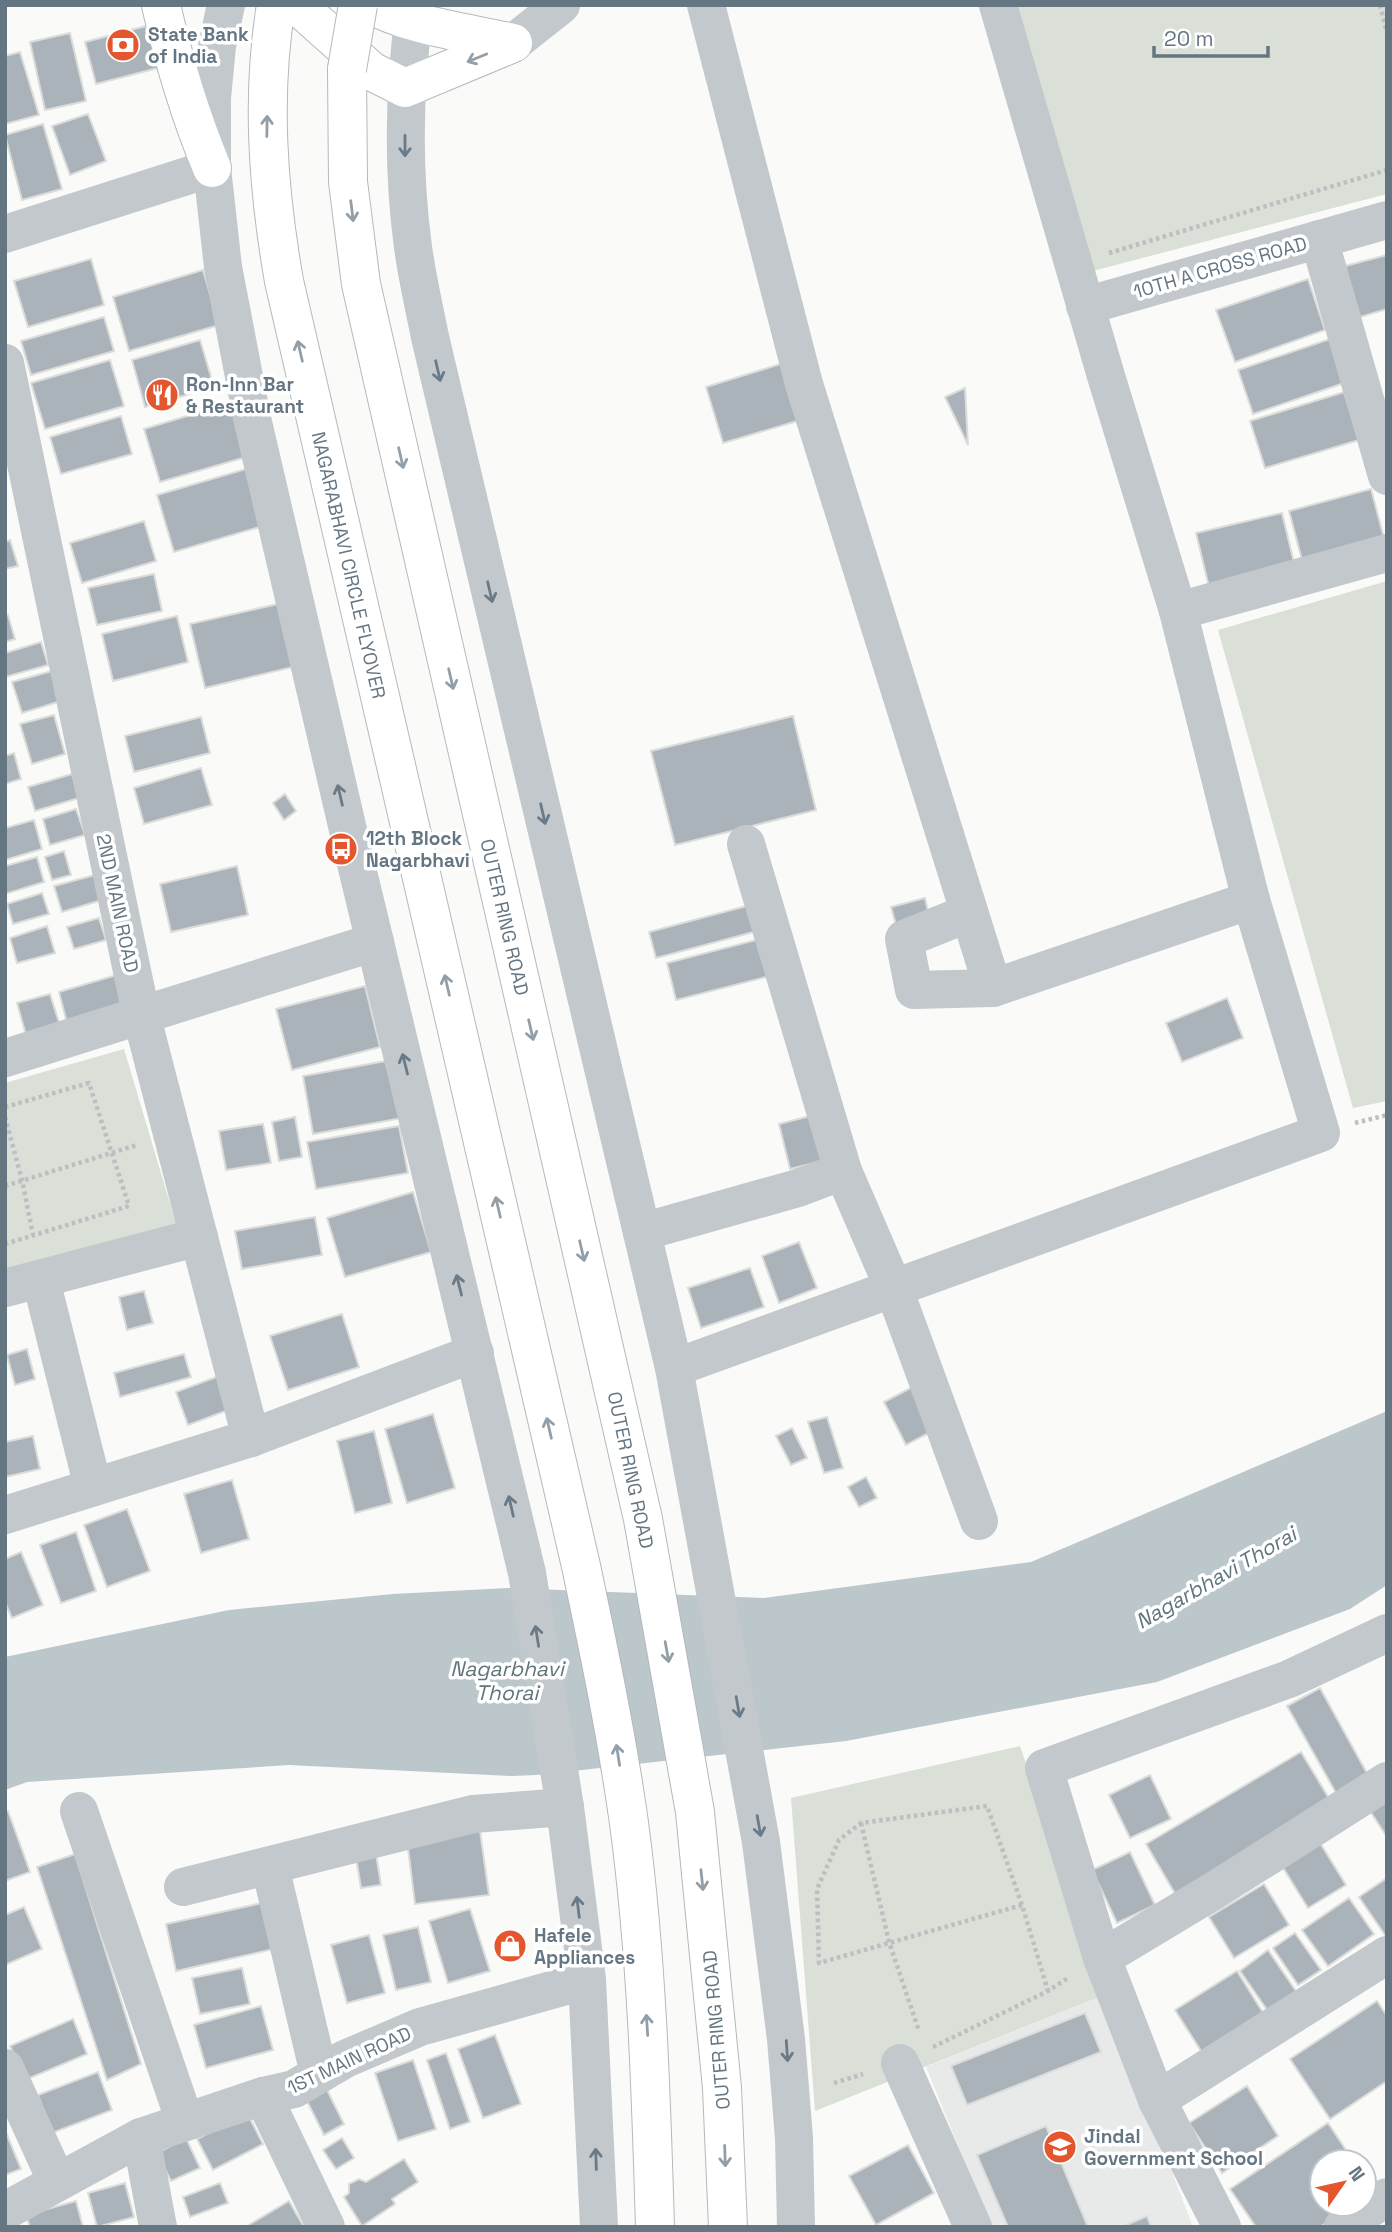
<svg xmlns="http://www.w3.org/2000/svg" width="1392" height="2232" font-family="'Space Grotesk',sans-serif">
	<rect width="100%" height="100%" fill="#fafaf8"/>
	<polygon fill="#e8e9e9" points="1104,1995 1193,2227 991,2227 926,2067"/>
	<g fill="#dadfd7">
		<polygon points="1017,5 1387,5 1387,194 1089,272"/>
		<polygon points="1387,581 1387,1101 1353,1108 1218,630"/>
		<polygon points="124,1049 185,1254 5,1306 5,1083"/>
		<polygon points="1020,1746 1104,1995 815,2111 791,1798"/>
	</g>
	<polygon fill="#bbc7cb" points="1387,1411 1387,1585 1350,1609 1157,1682 846,1741 536,1775 512,1776 289,1765 27,1782 5,1790 5,1657 229,1610 393,1594 508,1588 764,1598 1031,1562"/>
	<g fill="#aab3b9" stroke="#dcdcda" stroke-width="2">
		<polygon points="146,26 158,68 96,84 85,42"/>
		<polygon points="70,33 86,101 45,110 30,42"/>
		<polygon points="20,52 39,115 5,124 5,56"/>
		<polygon points="88,114 106,161 70,175 52,126"/>
		<polygon points="43,124 62,189 22,200 5,135"/>
		<polygon points="1387,255 1387,309 1360,317 1345,266"/>
		<polygon points="91,259 104,305 28,327 14,281"/>
		<polygon points="203,270 219,325 129,351 113,297"/>
		<polygon points="1308,279 1325,330 1235,362 1216,310"/>
		<polygon points="104,317 114,351 31,375 21,341"/>
		<polygon points="1330,339 1344,383 1253,414 1238,370"/>
		<polygon points="200,340 214,387 145,407 132,360"/>
		<polygon points="110,360 124,406 45,429 31,383"/>
		<polygon points="787,362 804,419 723,443 706,387"/>
		<polygon points="965,388 968,445 945,397"/>
		<polygon points="1344,392 1359,440 1265,468 1250,421"/>
		<polygon points="230,403 246,457 160,482 144,429"/>
		<polygon points="121,416 132,454 61,474 50,437"/>
		<polygon points="246,469 263,526 174,552 157,495"/>
		<polygon points="1371,489 1384,538 1302,560 1289,511"/>
		<polygon points="1282,513 1295,567 1209,587 1196,533"/>
		<polygon points="144,521 156,561 82,583 70,543"/>
		<polygon points="10,540 18,566 5,569 5,542"/>
		<polygon points="154,574 162,611 97,625 88,588"/>
		<polygon points="282,603 297,666 205,688 190,624"/>
		<polygon points="8,615 15,639 5,642 5,616"/>
		<polygon points="177,616 188,662 113,681 102,634"/>
		<polygon points="41,642 48,665 5,677 5,653"/>
		<polygon points="52,671 61,701 22,713 12,682"/>
		<polygon points="54,715 65,754 32,764 20,724"/>
		<polygon points="793,716 816,810 675,845 651,751"/>
		<polygon points="201,717 210,753 134,772 125,736"/>
		<polygon points="14,753 21,779 5,784 5,756"/>
		<polygon points="201,768 212,805 144,824 134,788"/>
		<polygon points="72,774 79,798 35,811 28,787"/>
		<polygon points="285,794 296,811 284,820 273,803"/>
		<polygon points="76,809 85,835 50,845 43,819"/>
		<polygon points="34,820 42,849 5,860 5,828"/>
		<polygon points="64,851 71,875 52,880 45,857"/>
		<polygon points="37,857 44,882 5,894 5,866"/>
		<polygon points="237,866 248,915 171,932 160,884"/>
		<polygon points="95,875 102,900 62,912 54,886"/>
		<polygon points="42,893 49,914 13,924 7,904"/>
		<polygon points="925,898 929,916 896,925 891,907"/>
		<polygon points="754,904 761,930 656,958 649,932"/>
		<polygon points="99,918 106,940 74,949 67,927"/>
		<polygon points="47,926 55,953 17,963 10,938"/>
		<polygon points="768,937 778,974 676,1000 667,963"/>
		<polygon points="120,974 130,1009 68,1027 59,992"/>
		<polygon points="365,986 380,1047 292,1070 276,1009"/>
		<polygon points="50,994 62,1032 28,1042 17,1003"/>
		<polygon points="1227,998 1243,1038 1182,1062 1166,1023"/>
		<polygon points="397,1059 408,1117 313,1134 303,1076"/>
		<polygon points="818,1114 830,1159 790,1169 779,1124"/>
		<polygon points="295,1117 302,1157 279,1161 272,1122"/>
		<polygon points="263,1124 271,1163 226,1170 219,1131"/>
		<polygon points="399,1126 408,1173 316,1189 307,1142"/>
		<polygon points="413,1192 431,1252 345,1277 327,1218"/>
		<polygon points="315,1217 322,1255 242,1269 235,1231"/>
		<polygon points="799,1242 817,1288 779,1303 762,1256"/>
		<polygon points="750,1268 764,1307 701,1328 688,1288"/>
		<polygon points="144,1291 153,1323 127,1330 119,1297"/>
		<polygon points="342,1314 359,1367 288,1390 270,1336"/>
		<polygon points="27,1349 35,1379 15,1385 7,1355"/>
		<polygon points="184,1354 191,1377 120,1397 114,1373"/>
		<polygon points="219,1376 231,1409 188,1425 176,1392"/>
		<polygon points="920,1383 942,1426 906,1445 884,1402"/>
		<polygon points="433,1414 455,1488 407,1503 385,1429"/>
		<polygon points="827,1417 843,1468 824,1473 808,1422"/>
		<polygon points="792,1428 807,1458 791,1465 776,1436"/>
		<polygon points="374,1431 392,1503 355,1513 337,1441"/>
		<polygon points="33,1436 40,1469 5,1477 5,1442"/>
		<polygon points="866,1477 877,1498 859,1507 848,1487"/>
		<polygon points="232,1480 249,1539 201,1553 184,1494"/>
		<polygon points="127,1509 150,1571 107,1587 84,1525"/>
		<polygon points="76,1532 96,1591 61,1603 40,1545"/>
		<polygon points="21,1552 43,1605 12,1618 5,1602 5,1559"/>
		<polygon points="1320,1688 1368,1775 1336,1793 1287,1706"/>
		<polygon points="1301,1752 1333,1805 1177,1897 1146,1844"/>
		<polygon points="1150,1775 1171,1819 1130,1838 1109,1795"/>
		<polygon points="1387,1800 1387,1837 1370,1811"/>
		<polygon points="5,1811 8,1811 30,1872 5,1881"/>
		<polygon points="480,1831 489,1895 415,1904 407,1840"/>
		<polygon points="1320,1843 1346,1885 1308,1908 1282,1866"/>
		<polygon points="1130,1852 1155,1905 1117,1923 1092,1870"/>
		<polygon points="75,1854 141,2064 107,2080 37,1867"/>
		<polygon points="376,1854 381,1885 361,1888 356,1857"/>
		<polygon points="1387,1878 1387,1933 1385,1935 1359,1897"/>
		<polygon points="1264,1884 1289,1925 1234,1958 1209,1917"/>
		<polygon points="1349,1898 1374,1934 1328,1966 1302,1930"/>
		<polygon points="267,1902 278,1948 176,1971 166,1924"/>
		<polygon points="24,1907 42,1949 5,1965 5,1915"/>
		<polygon points="470,1909 490,1971 448,1983 429,1921"/>
		<polygon points="418,1927 431,1982 396,1990 383,1935"/>
		<polygon points="1295,1933 1321,1970 1298,1985 1273,1948"/>
		<polygon points="369,1935 385,1993 347,2003 331,1945"/>
		<polygon points="1268,1950 1298,1994 1270,2014 1240,1971"/>
		<polygon points="242,1968 250,2004 200,2014 192,1978"/>
		<polygon points="1237,1971 1265,2016 1203,2054 1175,2010"/>
		<polygon points="1377,2001 1387,2016 1387,2081 1330,2119 1290,2059"/>
		<polygon points="261,2006 273,2050 206,2068 194,2025"/>
		<polygon points="1085,2013 1101,2052 967,2105 951,2066"/>
		<polygon points="73,2019 87,2054 25,2080 10,2046"/>
		<polygon points="495,2035 521,2104 483,2118 458,2049"/>
		<polygon points="446,2053 470,2122 450,2129 427,2060"/>
		<polygon points="413,2060 436,2129 398,2141 375,2073"/>
		<polygon points="98,2072 112,2110 52,2133 38,2095"/>
		<polygon points="324,2084 344,2124 324,2135 304,2095"/>
		<polygon points="1247,2086 1278,2136 1222,2173 1189,2123"/>
		<polygon points="247,2113 263,2144 213,2170 197,2139"/>
		<polygon points="1328,2123 1354,2162 1322,2162 1322,2204 1354,2204 1320,2227 1256,2227 1230,2189"/>
		<polygon points="1046,2126 1088,2227 1008,2227 977,2155"/>
		<polygon points="5,2130 21,2169 5,2175"/>
		<polygon points="186,2138 200,2168 171,2181 157,2153"/>
		<polygon points="342,2138 354,2158 336,2169 323,2150"/>
		<polygon points="908,2145 934,2193 876,2225 849,2176"/>
		<polygon points="404,2159 418,2182 392,2199 395,2204 362,2226 344,2197 349,2193 349,2184 359,2179 366,2182"/>
		<polygon points="125,2183 134,2217 97,2227 88,2193"/>
		<polygon points="220,2183 228,2203 190,2217 183,2197"/>
		<polygon points="76,2201 83,2227 30,2227 26,2215"/>
		<polygon points="289,2201 304,2227 248,2227 247,2226"/>
		<polygon points="1147,2216 1151,2227 1122,2227"/>
	</g>
	<g fill="none" stroke-linecap="round" stroke-linejoin="round">
		<defs>
			<g id="major">
				<path d="M161,5C174,62 190,115 212,168"/>
				<path d="M297,5L371,71L405,88L513,43C470,33 409,26 372,5"/>
			</g>
			<g id="highway">
				<path d="M276,5C261,98 268,189 284,281L581,1566C599,1651 617,1737 629,1823C647,1957 651,2092 655,2227"/>
				<polyline points="347,69 348,182 361,284 643,1519 695,1812 722,2088 728,2227"/>
			</g>
		</defs>
		<use href="#major" stroke="#b5babe" stroke-width="40"/>
		<use href="#highway" stroke="#b4b9bd" stroke-width="40"/>
		<g stroke="#bbbfc2" stroke-width="4.5" stroke-dasharray="3.5 3.5" stroke-linecap="butt">
			<polyline points="1380,5 1387,33"/>
			<polyline points="1109,253 1387,170"/>
			<polyline points="5,1107 89,1083 129,1206 5,1244"/>
			<polyline points="5,1117 22,1180 33,1235"/>
			<polyline points="1355,1123 1387,1115"/>
			<polyline points="5,1186 137,1145"/>
			<polyline points="861,1823 889,1942 919,2031"/>
			<polyline points="1022,1905 819,1963 817,1889 839,1840 861,1823 987,1806 1022,1905 1048,1991"/>
			<polyline points="933,2047 1048,1991 1068,1978"/>
			<polyline points="834,2083 863,2074"/>
		</g>
		<g stroke="#c3c8cc" stroke-width="38">
			<polyline points="226,5 217,46 212,98 212,168 223,267 252,418 352,847 527,1573 565,1807 587,1980 599,2227"/>
			<path d="M415,5C404,86 402,166 413,247C417,277 424,307 430,337L674,1368L761,1842L786,2039L794,2138L796,2227"/>
			<polyline points="706,5 804,384 993,988 1251,900"/>
			<polyline points="513,43 561,5"/>
			<polyline points="5,234 212,168"/>
			<polyline points="1319,239 1387,476"/>
			<polyline points="1085,306 1387,220"/>
			<polyline points="5,363 141,1014 251,1438"/>
			<polyline points="1178,611 1387,553"/>
			<polyline points="969,913 904,939 914,990 993,988"/>
			<polyline points="5,1058 375,942"/>
			<polyline points="843,1171 894,1289 979,1521"/>
			<polyline points="642,1232 798,1188 843,1171 746,844"/>
			<polyline points="41,1280 93,1487"/>
			<polyline points="5,1288 199,1237"/>
			<polyline points="674,1368 1321,1133 1251,900 1178,611 1106,376 998,5"/>
			<polyline points="5,1515 251,1438 475,1353"/>
			<polyline points="79,1811 185,2122"/>
			<polyline points="270,1866 319,2074"/>
			<polyline points="183,1887 473,1814 565,1807"/>
			<polyline points="1102,1958 1215,1890 1387,1781"/>
			<polyline points="900,2063 973,2227"/>
			<polyline points="5,2068 57,2182"/>
			<polyline points="263,2096 326,2227"/>
			<polyline points="1157,2100 1387,1955"/>
			<polyline points="141,2137 158,2227"/>
			<polyline points="5,2211 141,2137 263,2096 294,2089 345,2059 420,2027 587,1980"/>
			<polyline points="1222,2227 1157,2100 1102,1958 1044,1768 1289,1679 1387,1633"/>
			<polyline points="1343,2227 1387,2197"/>
		</g>
		<use href="#major" stroke="#fff" stroke-width="38"/>
		<use href="#highway" stroke="#fff" stroke-width="38"/>
		<defs>
			<polyline id="highway-bridge" points="347,69 358,5"/>
		</defs>
		<use href="#highway-bridge" stroke="#b4b9bd" stroke-width="40" stroke-linecap="butt"/>
		<use href="#highway-bridge" stroke="#fff" stroke-width="38"/>
	</g>
	<defs><path id="oneway-shaft" d="M-6 0H5M1.5-3L5.5 0L1.5 3" fill="none" stroke-width="1.6" stroke-linecap="round" stroke-linejoin="round" transform="scale(1.75)"/></defs>
	<g stroke="#939fa8">
		<use href="#oneway-shaft" transform="translate(477 58) rotate(158)"/>
		<use href="#oneway-shaft" transform="translate(267 126) rotate(-89)"/>
		<use href="#oneway-shaft" transform="translate(352 211) rotate(83)"/>
		<use href="#oneway-shaft" transform="translate(300 351) rotate(-103)"/>
		<use href="#oneway-shaft" transform="translate(401 458) rotate(77)"/>
		<use href="#oneway-shaft" transform="translate(451 679) rotate(77)"/>
		<use href="#oneway-shaft" transform="translate(447 985) rotate(-103)"/>
		<use href="#oneway-shaft" transform="translate(531 1030) rotate(77)"/>
		<use href="#oneway-shaft" transform="translate(498 1207) rotate(-103)"/>
		<use href="#oneway-shaft" transform="translate(582 1251) rotate(77)"/>
		<use href="#oneway-shaft" transform="translate(549 1428) rotate(-103)"/>
		<use href="#oneway-shaft" transform="translate(667 1652) rotate(80)"/>
		<use href="#oneway-shaft" transform="translate(618 1755) rotate(-99)"/>
		<use href="#oneway-shaft" transform="translate(702 1880) rotate(84)"/>
		<use href="#oneway-shaft" transform="translate(647 2025) rotate(-94)"/>
		<use href="#oneway-shaft" transform="translate(725 2156) rotate(88)"/>
	</g>
	<g stroke="#6a7a87">
		<use href="#oneway-shaft" transform="translate(405 146) rotate(90)"/>
		<use href="#oneway-shaft" transform="translate(438 371) rotate(77)"/>
		<use href="#oneway-shaft" transform="translate(490 592) rotate(77)"/>
		<use href="#oneway-shaft" transform="translate(340 795) rotate(-103)"/>
		<use href="#oneway-shaft" transform="translate(543 814) rotate(77)"/>
		<use href="#oneway-shaft" transform="translate(405 1064) rotate(-104)"/>
		<use href="#oneway-shaft" transform="translate(459 1285) rotate(-104)"/>
		<use href="#oneway-shaft" transform="translate(511 1506) rotate(-103)"/>
		<use href="#oneway-shaft" transform="translate(537 1636) rotate(-99)"/>
		<use href="#oneway-shaft" transform="translate(738 1707) rotate(80)"/>
		<use href="#oneway-shaft" transform="translate(759 1826) rotate(80)"/>
		<use href="#oneway-shaft" transform="translate(578 1907) rotate(-97)"/>
		<use href="#oneway-shaft" transform="translate(787 2051) rotate(86)"/>
		<use href="#oneway-shaft" transform="translate(596 2159) rotate(-92)"/>
	</g>
	<defs>
		<symbol id="bank-disc" viewBox="-11 -11 22 22"><circle r="9.5" fill="#e4572e" stroke="#fff"/><path d="M-6-4H6V4H-6ZM0-2.3a2.3 2.3 0 1 0 0 4.6a2.3 2.3 0 1 0 0-4.6Z" fill="#fff"/></symbol>
		<symbol id="restaurant-disc" viewBox="-11 -11 22 22"><circle r="9.5" fill="#e4572e" stroke="#fff"/><path d="M-5-6h1v4h1v-4h1v4h1v-4h1v5L-1.5 .5V6h-2V.5L-5-1ZM5-6V6H3V1.5H1.5Q1.5-4 5-6Z" fill="#fff"/></symbol>
		<symbol id="bus-disc" viewBox="-11 -11 22 22"><circle r="9.5" fill="#e4572e" stroke="#fff"/><path d="M-5-6H5V4H4V6H2V4H-2V6H-4V4H-5ZM-3.5-4V0h7V-4ZM-3.5 1.2v1.5H-2V1.2ZM2 1.2v1.5H3.5V1.2Z" fill="#fff"/></symbol>
		<symbol id="shop-disc" viewBox="-11 -11 22 22"><circle r="9.5" fill="#e4572e" stroke="#fff"/><path d="M-5-2.5h2.3a2.7 3.5 0 0 1 5.4 0H5L5.5 6h-11ZM-1.5-2.5h3a1.5 2.3 0 0 0-3 0Z" fill="#fff"/></symbol>
		<symbol id="school-disc" viewBox="-11 -11 22 22"><circle r="9.5" fill="#e4572e" stroke="#fff"/><path d="M0-5L7-2L0 1L-7-2ZM-4 1L0 2.5L4 1V4Q0 6-4 4Z" fill="#fff"/></symbol>
	</defs>
	<g fill-rule="evenodd">
		<use href="#bank-disc" x="104" y="26" width="38" height="38"/>
		<use href="#restaurant-disc" x="143" y="376" width="38" height="38"/>
		<use href="#bus-disc" x="322" y="830" width="38" height="38"/>
		<use href="#shop-disc" x="491" y="1927" width="38" height="38"/>
		<use href="#school-disc" x="1041" y="2128" width="38" height="38"/>
	</g>
	<g text-anchor="middle" stroke-width="7" stroke-linejoin="round" paint-order="stroke">
		<g font-size="19" font-weight="bold" fill="#657683" stroke="#fff" text-anchor="start">
			<text x="148" y="41">State Bank<tspan x="148" dy="22">of India</tspan></text>
			<text x="186" y="391">Ron-Inn Bar<tspan x="186" dy="22">&amp; Restaurant</tspan></text>
			<text x="366" y="845">12th Block<tspan x="366" dy="22">Nagarbhavi</tspan></text>
			<text x="534" y="1942">Hafele<tspan x="534" dy="22">Appliances</tspan></text>
			<text x="1084" y="2143">Jindal<tspan x="1084" dy="22">Government School</tspan></text>
		</g>
		<g font-size="19" fill="#657683" stroke="#fff">
			<text transform="translate(1220 267) rotate(-16)" y="7">10TH A CROSS ROAD</text>
			<text transform="translate(349 565) rotate(77)" y="7">NAGARABHAVI CIRCLE FLYOVER</text>
			<text transform="translate(118 903) rotate(78)" y="7">2ND MAIN ROAD</text>
			<text transform="translate(505 917) rotate(77)" y="7">OUTER RING ROAD</text>
			<text transform="translate(631 1470) rotate(78)" y="7">OUTER RING ROAD</text>
			<text transform="translate(716 2030) rotate(-95)" y="7">OUTER RING ROAD</text>
			<text transform="translate(349 2060) rotate(-25)" y="7">1ST MAIN ROAD</text>
		</g>
		<g font-size="21" font-style="italic" fill="#60757c" stroke="#fff">
			<text transform="translate(1216 1578) rotate(-30)" y="7">Nagarbhavi Thorai</text>
			<text x="507" y="1676">Nagarbhavi<tspan x="507" dy="24">Thorai</tspan></text>
		</g>
	</g>
	<rect width="1392" height="2232" fill="none" stroke="#657683" stroke-width="14"/>
	<g transform="translate(1343 2183) rotate(56)"><circle r="33" fill="#ffffff" stroke="#c1c8cd" stroke-width="2"/>
	<path d="M0-5L12 26L0 18L-12 26Z" fill="#e4572e"/>
	<text y="-10" font-size="19" font-weight="bold" text-anchor="middle" fill="#657683">N</text>
	</g>
	<path d="M1154 46v10h114v-10" fill="none" stroke="#657683" stroke-width="3.5"/>
	<text x="1164" y="46" font-size="21" fill="#657683" stroke="#ffffff" stroke-width="5" paint-order="stroke">20 m</text>
</svg>
